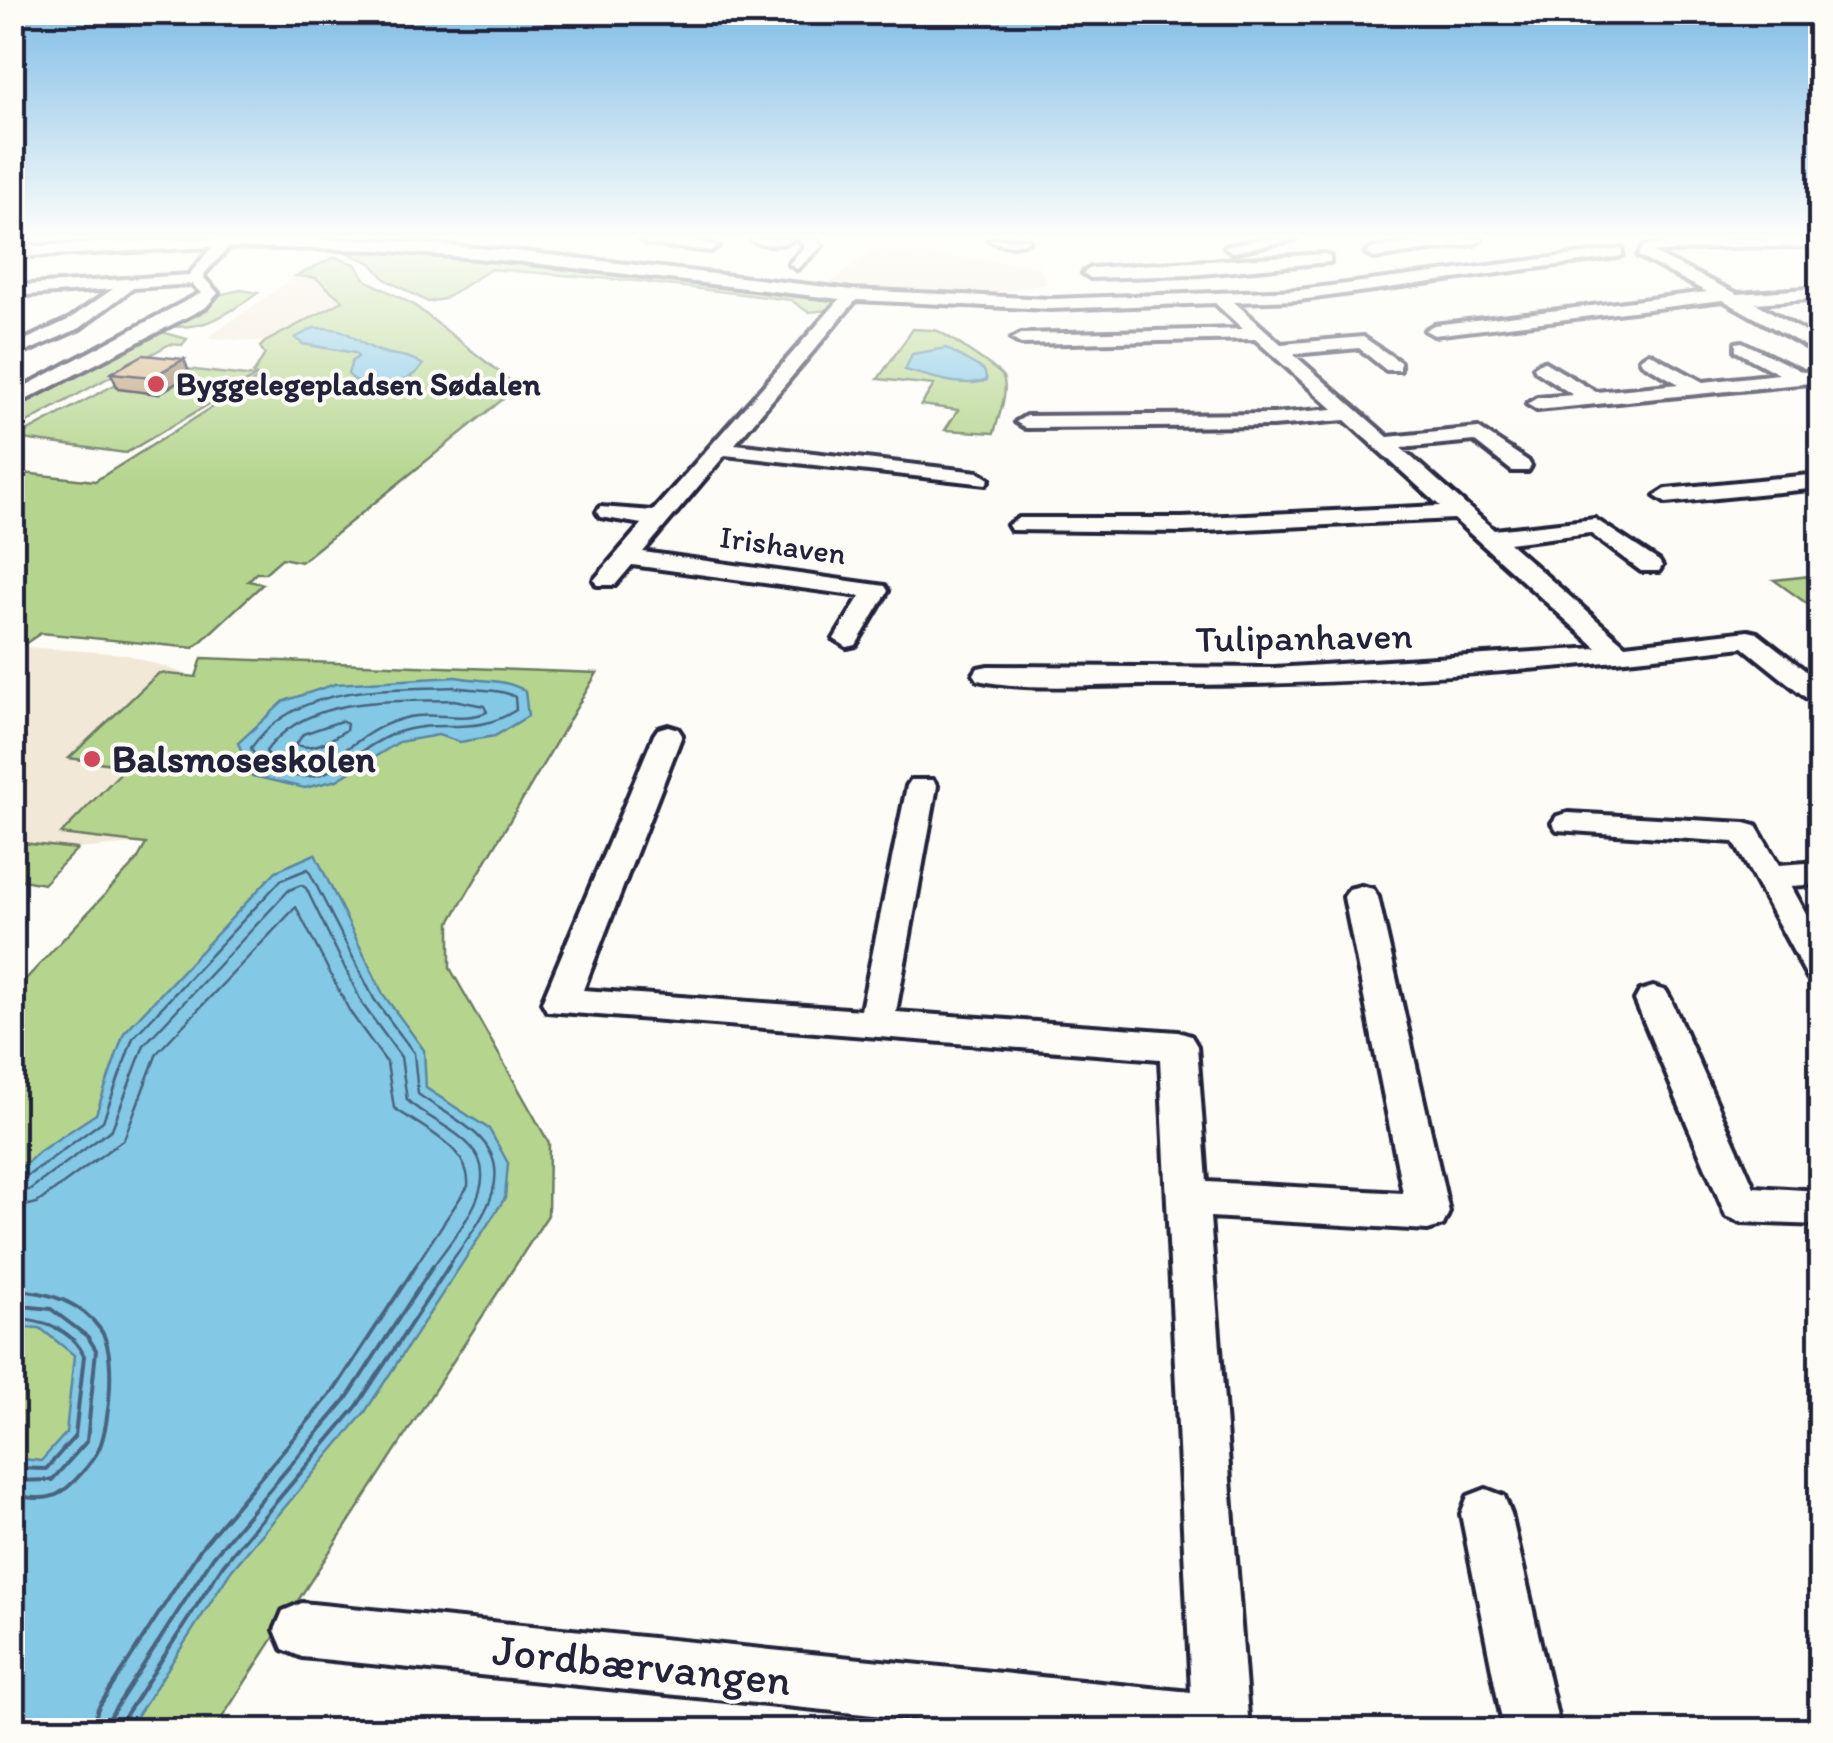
<svg xmlns="http://www.w3.org/2000/svg" width="1833" height="1743" font-family="Itim,sans-serif">
	<rect width="100%" height="100%" fill="#fdfcf7"/>
	<filter id="ink" filterUnits="userSpaceOnUse"><feTurbulence type="fractalNoise" baseFrequency=".01" numOctaves="2"/><feDisplacementMap in="SourceGraphic" scale="20" xChannelSelector="R" yChannelSelector="G"/><feConvolveMatrix kernelMatrix="1 2 1 2 8 2 1 2 1" color-interpolation-filters="sRGB"/></filter>
	<g filter="url(#ink)">
		<g fill="#f2e8d7">
			<polygon points="875,248 1038,266 1046,284 993,292 991,296 924,294 925,290 829,284"/>
			<polygon points="296,276 316,278 343,300 265,342 207,338"/>
			<polygon points="12,646 125,654 196,677 147,843 77,849 13,842"/>
		</g>
		<g fill="#b5d58e" stroke="#6c7c64" stroke-width="2.5">
			<polygon points="351,249 497,259 652,278 646,282 491,269 444,299 428,302 385,279 371,263 346,252"/>
			<polygon points="335,257 355,264 366,280 414,305 518,387 301,562 282,558 265,573 256,573 248,581 263,584 194,648 41,633 23,645 13,644 13,472 95,481 259,378 253,374 265,354 260,347 265,342 343,301 316,278 296,276"/>
			<polygon points="655,279 841,300 831,310 808,312 791,300 649,283"/>
			<path d="M241,290L258,293C229,313 204,331 168,326L218,295Z"/>
			<path d="M913,329C921,330 930,329 938,331C943,333 1001,371 1003,377C1009,393 998,417 994,433L945,430L958,410L921,405L934,385L878,379Z"/>
			<polygon points="158,331 187,339 182,345 170,344 13,430 13,408"/>
			<polygon points="152,365 255,377 126,453 15,438"/>
			<polygon points="1820,575 1820,613 1774,580"/>
			<polygon points="202,658 597,673 450,922 450,968 549,1143 548,1215 214,1730 13,1730 12,994 137,860 146,844 61,834 127,766 69,758 159,673 196,677"/>
			<polygon points="13,842 77,849 43,884 13,878"/>
		</g>
		<g fill="#83c8e4" stroke="#5c86a0" stroke-width="2.5">
			<path d="M314,328C353,327 347,338 376,350C392,357 408,353 423,365C410,385 364,394 348,374L352,361L358,357L355,353L303,344L295,338Z"/>
			<path d="M946,348L984,370L987,380C964,389 929,376 905,370L912,354Z"/>
			<path d="M456,677C480,682 505,678 525,691L528,716L495,736L460,742L438,735L399,742L337,780L305,788L252,776L238,743L284,701L335,684Z"/>
			<polygon points="315,854 383,994 424,1050 426,1088 489,1129 508,1163 505,1198 365,1412 231,1571 128,1730 13,1730 13,1458 41,1461 66,1433 74,1355 40,1328 13,1327 13,1175 40,1151 96,1114 124,1033 276,871"/>
		</g>
		<g fill="none" stroke-linecap="round" stroke-linejoin="round">
			<g stroke="#49647f" stroke-width="2.5">
				<path d="M455,687C473,691 501,688 515,697L516,710C473,738 439,717 396,733C366,743 345,770 313,776C295,779 277,772 260,767L251,748C297,683 383,690 455,687Z"/>
				<path d="M454,700L484,706L487,712C462,723 435,711 409,717C345,732 350,775 270,757L266,751C308,694 390,702 454,700Z"/>
				<path d="M341,721L347,724L346,730C330,740 315,751 296,745L303,734Z"/>
				<path d="M12,1182L22,1180L103,1121L133,1038L281,880L308,869L374,999L414,1053L418,1094C437,1108 460,1119 477,1135C523,1178 472,1230 447,1268"/>
				<path d="M12,1194L29,1190L112,1129L144,1045L289,890L301,885L306,888L363,1005L401,1057L407,1100C426,1118 453,1127 470,1146C506,1183 453,1236 432,1268"/>
				<path d="M12,1209L37,1203L124,1139L157,1053L296,907L350,1012L387,1063L394,1108C421,1127 471,1148 468,1186L414,1268"/>
			</g>
			<g stroke="#49647f" stroke-width="4">
				<path d="M12,1290C45,1291 79,1300 100,1329C117,1351 110,1423 99,1449C93,1462 71,1487 58,1494C45,1501 26,1497 12,1496"/>
				<polyline points="12,1305 51,1309 88,1337 96,1350 87,1441 52,1480 12,1481"/>
				<path d="M12,1318C40,1320 71,1327 84,1356L75,1436L46,1469L12,1468"/>
				<polyline points="92,1730 98,1708 201,1548 335,1389 416,1266"/>
				<polyline points="107,1730 111,1715 213,1557 347,1398 433,1266"/>
				<polyline points="120,1730 122,1721 223,1565 357,1406 449,1266"/>
			</g>
			<defs>
				<g id="minor">
					<path d="M196,239L379,240L523,252L852,290L1051,299L1299,290L1622,249V255L1617,257L1299,300L1234,302L1281,344L1363,337L1400,362V370H1386L1359,348L1293,354L1388,437L1478,428L1528,461L1531,466L1528,471H1512L1474,441L1401,448L1494,530L1595,519L1659,561L1662,566L1659,571H1641L1590,533L1509,543L1625,645L1748,631L1757,633L1820,682V702L1809,700L1743,647C1545,671 1345,686 1145,685C1097,685 1024,691 978,680L974,674L978,668L988,666L1274,668L1597,648L1454,519L1183,532L1011,530L1008,525L1019,518H1183L1440,506L1345,420L1273,426L1026,428L1016,422L1026,416L1273,414L1333,409L1255,339L1021,344L1012,339L1021,334L1243,329L1215,303L1051,309L856,300L735,444L978,472L989,479L986,484L725,455L643,552L885,586L888,591L856,645L847,647L834,639L860,596L632,565L615,585H597L594,580L642,524L600,517L597,512L600,507L653,511L840,299L523,262L379,250L229,247L205,273L204,278L218,293L206,307L12,407V393L201,293L192,284L133,288L80,328L12,358V346L68,320L113,289L12,296V286L189,275L212,247L12,257V247Z"/>
					<polygon points="640,239 687,239 718,246 710,251 648,244"/>
					<path d="M751,239H793C784,246 760,246 751,239Z"/>
					<polygon points="798,239 815,239 822,246 797,269 789,264 805,246"/>
					<path d="M989,239H1028L1029,240C1020,247 998,246 989,239Z"/>
					<polygon points="1258,239 1296,239 1233,252 1225,247"/>
					<polygon points="1443,239 1482,239 1474,244 1374,258 1366,253 1374,248"/>
					<polygon points="1704,239 1820,239 1820,246 1717,247 1653,253 1738,294 1820,288 1820,298 1756,303 1820,341 1820,354 1723,300 1434,335 1425,330 1434,325 1707,292 1638,256 1644,246"/>
					<polygon points="1324,254 1330,256 1330,262 1190,275 1091,278 1083,273 1091,268"/>
					<polygon points="1742,342 1803,372 1820,370 1820,382 1537,410 1527,404 1537,398 1573,395 1536,371 1534,367 1543,361 1596,392 1679,384 1642,363 1640,359 1649,353 1703,382 1779,374 1736,351 1736,343"/>
					<polygon points="1820,474 1820,488 1666,503 1655,496 1666,489"/>
					<polygon points="668,726 678,729 682,735 583,990 861,1010 907,786 911,780 933,780 937,786 896,1012 1178,1032 1191,1036 1197,1046 1207,1182 1403,1193 1344,897 1349,889 1361,886 1373,889 1378,897 1449,1212 1443,1225 1428,1230 1210,1217 1249,1730 1021,1730 302,1657 283,1649 275,1630 283,1611 302,1603 1191,1692 1160,1059 547,1011 542,1002 654,735 658,729"/>
					<polygon points="1568,813 1745,823 1756,826 1779,865 1820,862 1820,884 1791,886 1820,939 1820,981 1808,978 1734,842 1557,830 1552,823 1557,816"/>
					<polygon points="1653,987 1666,991 1671,1000 1754,1187 1820,1191 1820,1225 1741,1222 1726,1216 1635,1000 1640,991"/>
					<polygon points="1486,1489 1504,1496 1511,1514 1560,1730 1504,1730 1461,1514 1468,1496"/>
				</g>
			</defs>
			<use href="#minor" stroke="#22223b" stroke-width="8"/>
			<use href="#minor" fill="#fdfcf7" fill-rule="evenodd"/>
		</g>
		<polygon fill="#b99f78" stroke="#22223b" stroke-width="2.5" points="184,359 190,375 158,394 118,389 111,373"/>
		<polygon fill="#968261" stroke="#22223b" stroke-width="2.5" points="184,359 190,375 158,394 152,377"/>
		<polygon fill="#d7b98b" stroke="#22223b" stroke-width="2.5" points="143,355 184,359 152,377 111,373"/>
	</g>
	<linearGradient id="sky" x2="0" y2="1"><stop stop-color="#7fbce6"/><stop offset="0.49" stop-color="#fefefb"/><stop offset="1" stop-color="#fefefb" stop-opacity="0"/></linearGradient>
	<rect width="1833" height="483" fill="url(#sky)"/>
	<g fill="#d1495b" stroke="#fdfcf7" stroke-width="4">
		<circle cx="156" cy="384" r="10"/>
		<circle cx="92" cy="759" r="10"/>
	</g>
	<g text-anchor="middle" stroke-width="8" stroke-linejoin="round" paint-order="stroke">
		<g font-size="32" font-weight="bold" fill="#22223b" stroke="#fdfcf7" text-anchor="start">
			<text x="176" y="395">Byggelegepladsen Sødalen</text>
		</g>
		<g font-size="32" fill="#22223b" stroke="#fdfcf7">
			<text transform="translate(783 545) rotate(8)" y="11">Irishaven</text>
		</g>
		<g font-size="38" fill="#22223b" stroke="#fdfcf7">
			<text transform="translate(1304 637) rotate(-1)" y="13">Tulipanhaven</text>
		</g>
		<g font-size="38" font-weight="bold" fill="#22223b" stroke="#fdfcf7" text-anchor="start">
			<text x="112" y="772">Balsmoseskolen</text>
		</g>
		<g font-size="45" fill="#22223b" stroke="#fdfcf7">
			<text transform="translate(642 1664) rotate(6)" y="16">Jordbærvangen</text>
		</g>
	</g>
	<rect width="1833" height="1743" fill="none" stroke="#fdfcf7" stroke-width="50"/>
	<rect x="25" y="25" width="1783" height="1693" fill="none" stroke="#22223b" stroke-width="4" filter="url(#ink)"/>
</svg>
